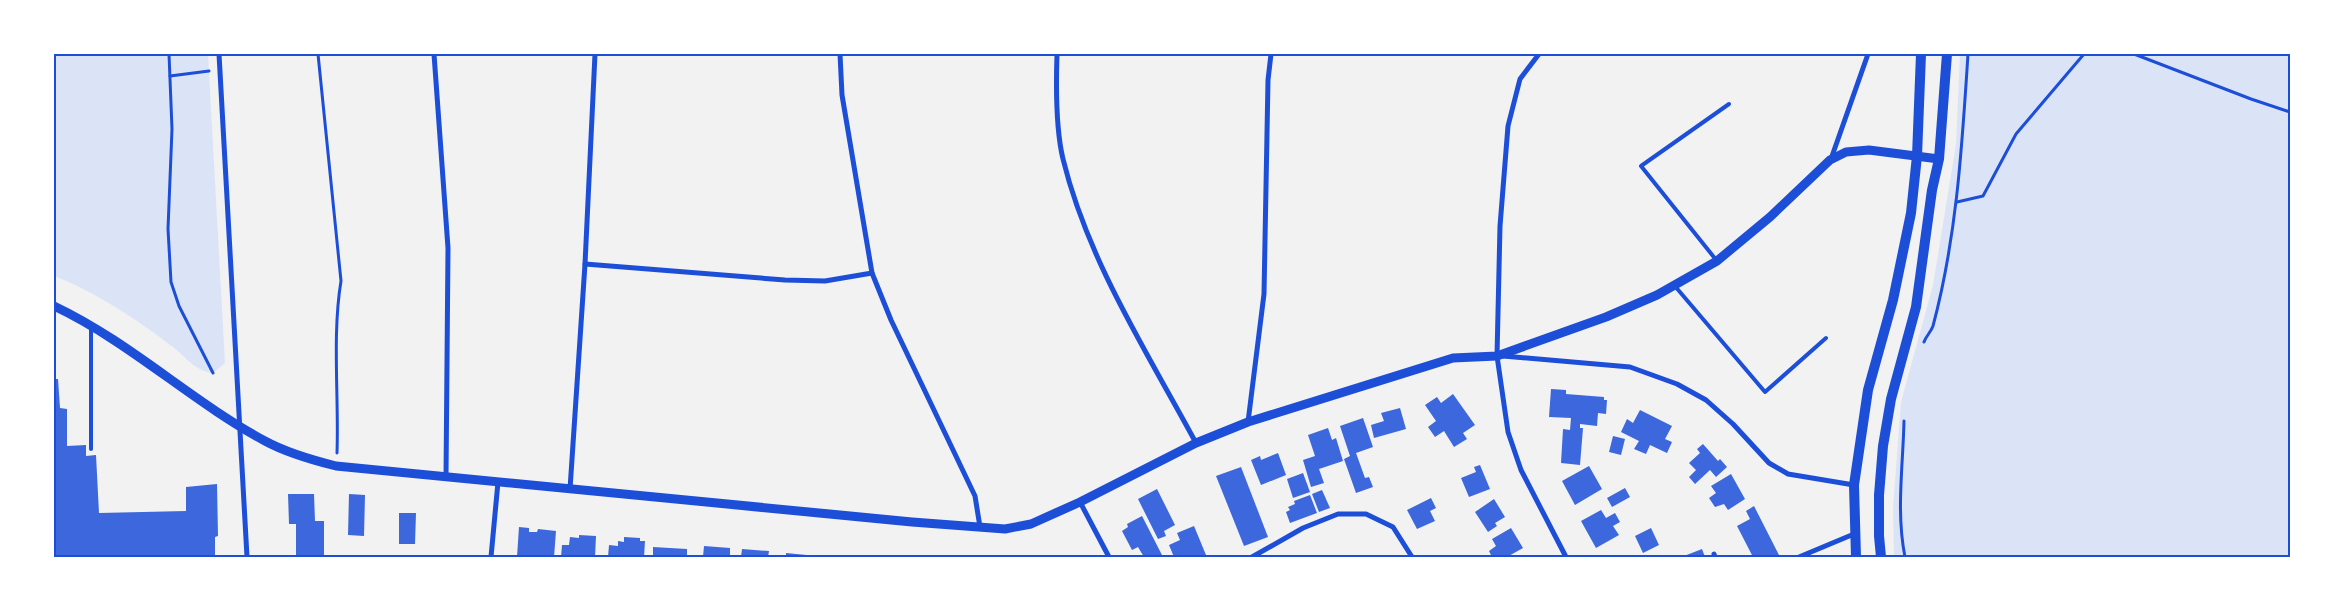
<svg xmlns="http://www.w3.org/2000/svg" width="2344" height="611" font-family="'Varela Round',sans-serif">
	<rect width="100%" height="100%" fill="#f2f2f2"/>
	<g fill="#dbe4f7">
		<path d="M54,54H208L225,363L213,373C196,372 185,356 173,347C138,320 94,291 54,276Z"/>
		<polygon points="1960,54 2290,54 2290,557 1894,557 1893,507 1901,402 1933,285 1956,144"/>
	</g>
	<g fill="#3d67dc">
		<polygon points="54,379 58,379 60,408 67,409 67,446 86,445 86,456 96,455 99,513 186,511 186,487 217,484 218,536 215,537 215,557 54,557"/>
		<polygon points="1551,389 1566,390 1566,394 1604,397 1604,400 1607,400 1606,414 1598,413 1597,426 1580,424 1580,428 1583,428 1580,465 1561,463 1563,429 1570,430 1571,418 1549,417"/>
		<polygon points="1453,394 1475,425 1463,433 1467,439 1454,447 1444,431 1435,437 1428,427 1436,421 1425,405 1437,397 1441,403"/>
		<polygon points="1400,408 1406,429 1374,438 1371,425 1384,421 1381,413"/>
		<polygon points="1640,410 1672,426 1665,439 1672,442 1667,453 1650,445 1646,454 1634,449 1639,441 1621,432 1627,419 1633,423"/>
		<polygon points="1363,418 1373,447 1356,453 1365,478 1369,477 1373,487 1356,493 1344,459 1350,456 1340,426"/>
		<polygon points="1328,428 1332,440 1336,438 1343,461 1319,469 1324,483 1311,487 1303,460 1315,456 1308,435"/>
		<polygon points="1613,436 1625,439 1621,455 1609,452"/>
		<polygon points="1703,444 1718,461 1720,459 1727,467 1716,477 1710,470 1695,484 1689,477 1696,470 1689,463 1700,453 1697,449"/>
		<polygon points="1278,453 1286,475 1261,485 1251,460 1260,456 1261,460"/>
		<polygon points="1480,465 1490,489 1469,497 1461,478 1476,472 1474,467"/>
		<polygon points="1589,466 1602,489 1575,505 1562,481"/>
		<polygon points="1241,467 1268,537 1244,546 1216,476"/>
		<polygon points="1303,473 1310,492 1293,498 1287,479"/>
		<polygon points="1731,474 1745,499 1728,510 1724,504 1715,507 1709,498 1716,493 1711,486"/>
		<polygon points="1625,488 1630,497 1612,507 1607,498"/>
		<polygon points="1157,489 1175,525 1164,531 1166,536 1158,539 1138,499"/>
		<polygon points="1322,490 1330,508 1319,512 1312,494"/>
		<polygon points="288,494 314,494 315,521 324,521 324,557 296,557 296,524 289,524"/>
		<polygon points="349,494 365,495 364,536 348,535"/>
		<polygon points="1310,495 1317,513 1290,523 1286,512 1290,510 1288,507 1295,504 1294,501"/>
		<polygon points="1431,498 1436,508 1430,511 1435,521 1417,529 1407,510"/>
		<polygon points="1494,499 1505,517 1495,523 1497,526 1488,532 1475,512"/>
		<polygon points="1754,506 1780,557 1769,557 1768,555 1753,557 1737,526 1750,519 1746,511"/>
		<polygon points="1601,510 1606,518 1615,513 1620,522 1613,526 1619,535 1596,548 1581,521"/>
		<polygon points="399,513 416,513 415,544 399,544"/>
		<polygon points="1142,516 1163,557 1144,557 1138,547 1132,550 1122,531 1128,527 1127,524"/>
		<polygon points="1194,526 1206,555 1200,557 1174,557 1169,545 1180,540 1177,533"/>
		<polygon points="519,527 529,528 529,532 537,532 538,529 556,531 554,557 517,557"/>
		<polygon points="1511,528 1523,548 1507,557 1492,557 1489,551 1496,546 1492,539"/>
		<polygon points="1651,528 1659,545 1643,553 1635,536"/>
		<polygon points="579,535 596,536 595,557 561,557 562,545 569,545 570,537 579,538"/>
		<polygon points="624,537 640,538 640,541 645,541 644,557 608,557 609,545 618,546 618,541 624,542"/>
		<polygon points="704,546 730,548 730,557 703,557"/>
		<polygon points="653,547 687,549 687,557 653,557"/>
		<polygon points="742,549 769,551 768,557 741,557"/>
		<polygon points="1702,549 1705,557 1685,557 1684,556"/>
		<polygon points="786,553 817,556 817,557 786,557"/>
	</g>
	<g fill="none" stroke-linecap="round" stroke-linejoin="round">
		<g stroke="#1d4ed8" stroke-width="3">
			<polyline points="169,54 172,129 168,229 171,282 179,306 213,373"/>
			<path d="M318,54L341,281C332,335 339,397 337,453"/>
			<polyline points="2134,54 2251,99 2290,112"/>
			<polyline points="170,76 209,71"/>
			<polyline points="1957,202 1983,196 2016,134 2084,54"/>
			<path d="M1924,342C1926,336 1931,332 1933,326C1957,236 1962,146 1968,54"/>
			<path d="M1904,421C1903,467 1896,512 1905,557"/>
		</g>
		<g stroke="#1d4ed8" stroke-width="4">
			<polyline points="1717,261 1641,166 1729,104"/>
			<polyline points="1674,285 1765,392 1826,338"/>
			<polyline points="91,326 91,449"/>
		</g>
		<g stroke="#1d4ed8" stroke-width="5">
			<polyline points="219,54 247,557"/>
			<polyline points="434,54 448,248 446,477"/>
			<polyline points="840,54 842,95 872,273 891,320 975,496 980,527"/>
			<path d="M1057,54C1056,84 1056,130 1063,159C1088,261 1147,352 1196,443"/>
			<polyline points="1539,54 1520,79 1508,126 1500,226 1497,356 1508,432 1521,470 1566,557"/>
			<polyline points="1831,159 1868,54"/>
			<polyline points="585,264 785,280 825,281 872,273"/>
			<polyline points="1503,356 1630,367 1677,384 1706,400 1733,424 1769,463 1788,474 1854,485"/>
			<polyline points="1248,422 1264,294 1268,80 1271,54"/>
			<polyline points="570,489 585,264 595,54"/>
			<polyline points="1080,502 1109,557"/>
			<polyline points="1714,554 1715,557"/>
			<polyline points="491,557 498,482"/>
			<polyline points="1252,557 1303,528 1338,514 1366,514 1393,527 1412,557"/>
			<polyline points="1799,557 1854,534"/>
		</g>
		<path stroke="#1d4ed8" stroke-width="9" d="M54,306C130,342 191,401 265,441C287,453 312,460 336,466L912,522L1005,529L1031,524L1080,502L1196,443L1248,422L1453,358L1497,356L1606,317L1657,295L1717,261L1770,217L1830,160L1846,152L1869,150L1939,159"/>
		<g stroke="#1d4ed8" stroke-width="10">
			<polyline points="1856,557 1854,485 1868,390 1893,300 1911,213 1917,156 1921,54"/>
			<polyline points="1881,557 1879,536 1879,495 1883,446 1891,399 1916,307 1932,190 1939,159 1947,54"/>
		</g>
	</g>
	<rect width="2344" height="611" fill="none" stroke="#ffffff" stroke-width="110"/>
	<rect x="55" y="55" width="2234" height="501" fill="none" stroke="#1d4ed8" stroke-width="2"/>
</svg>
